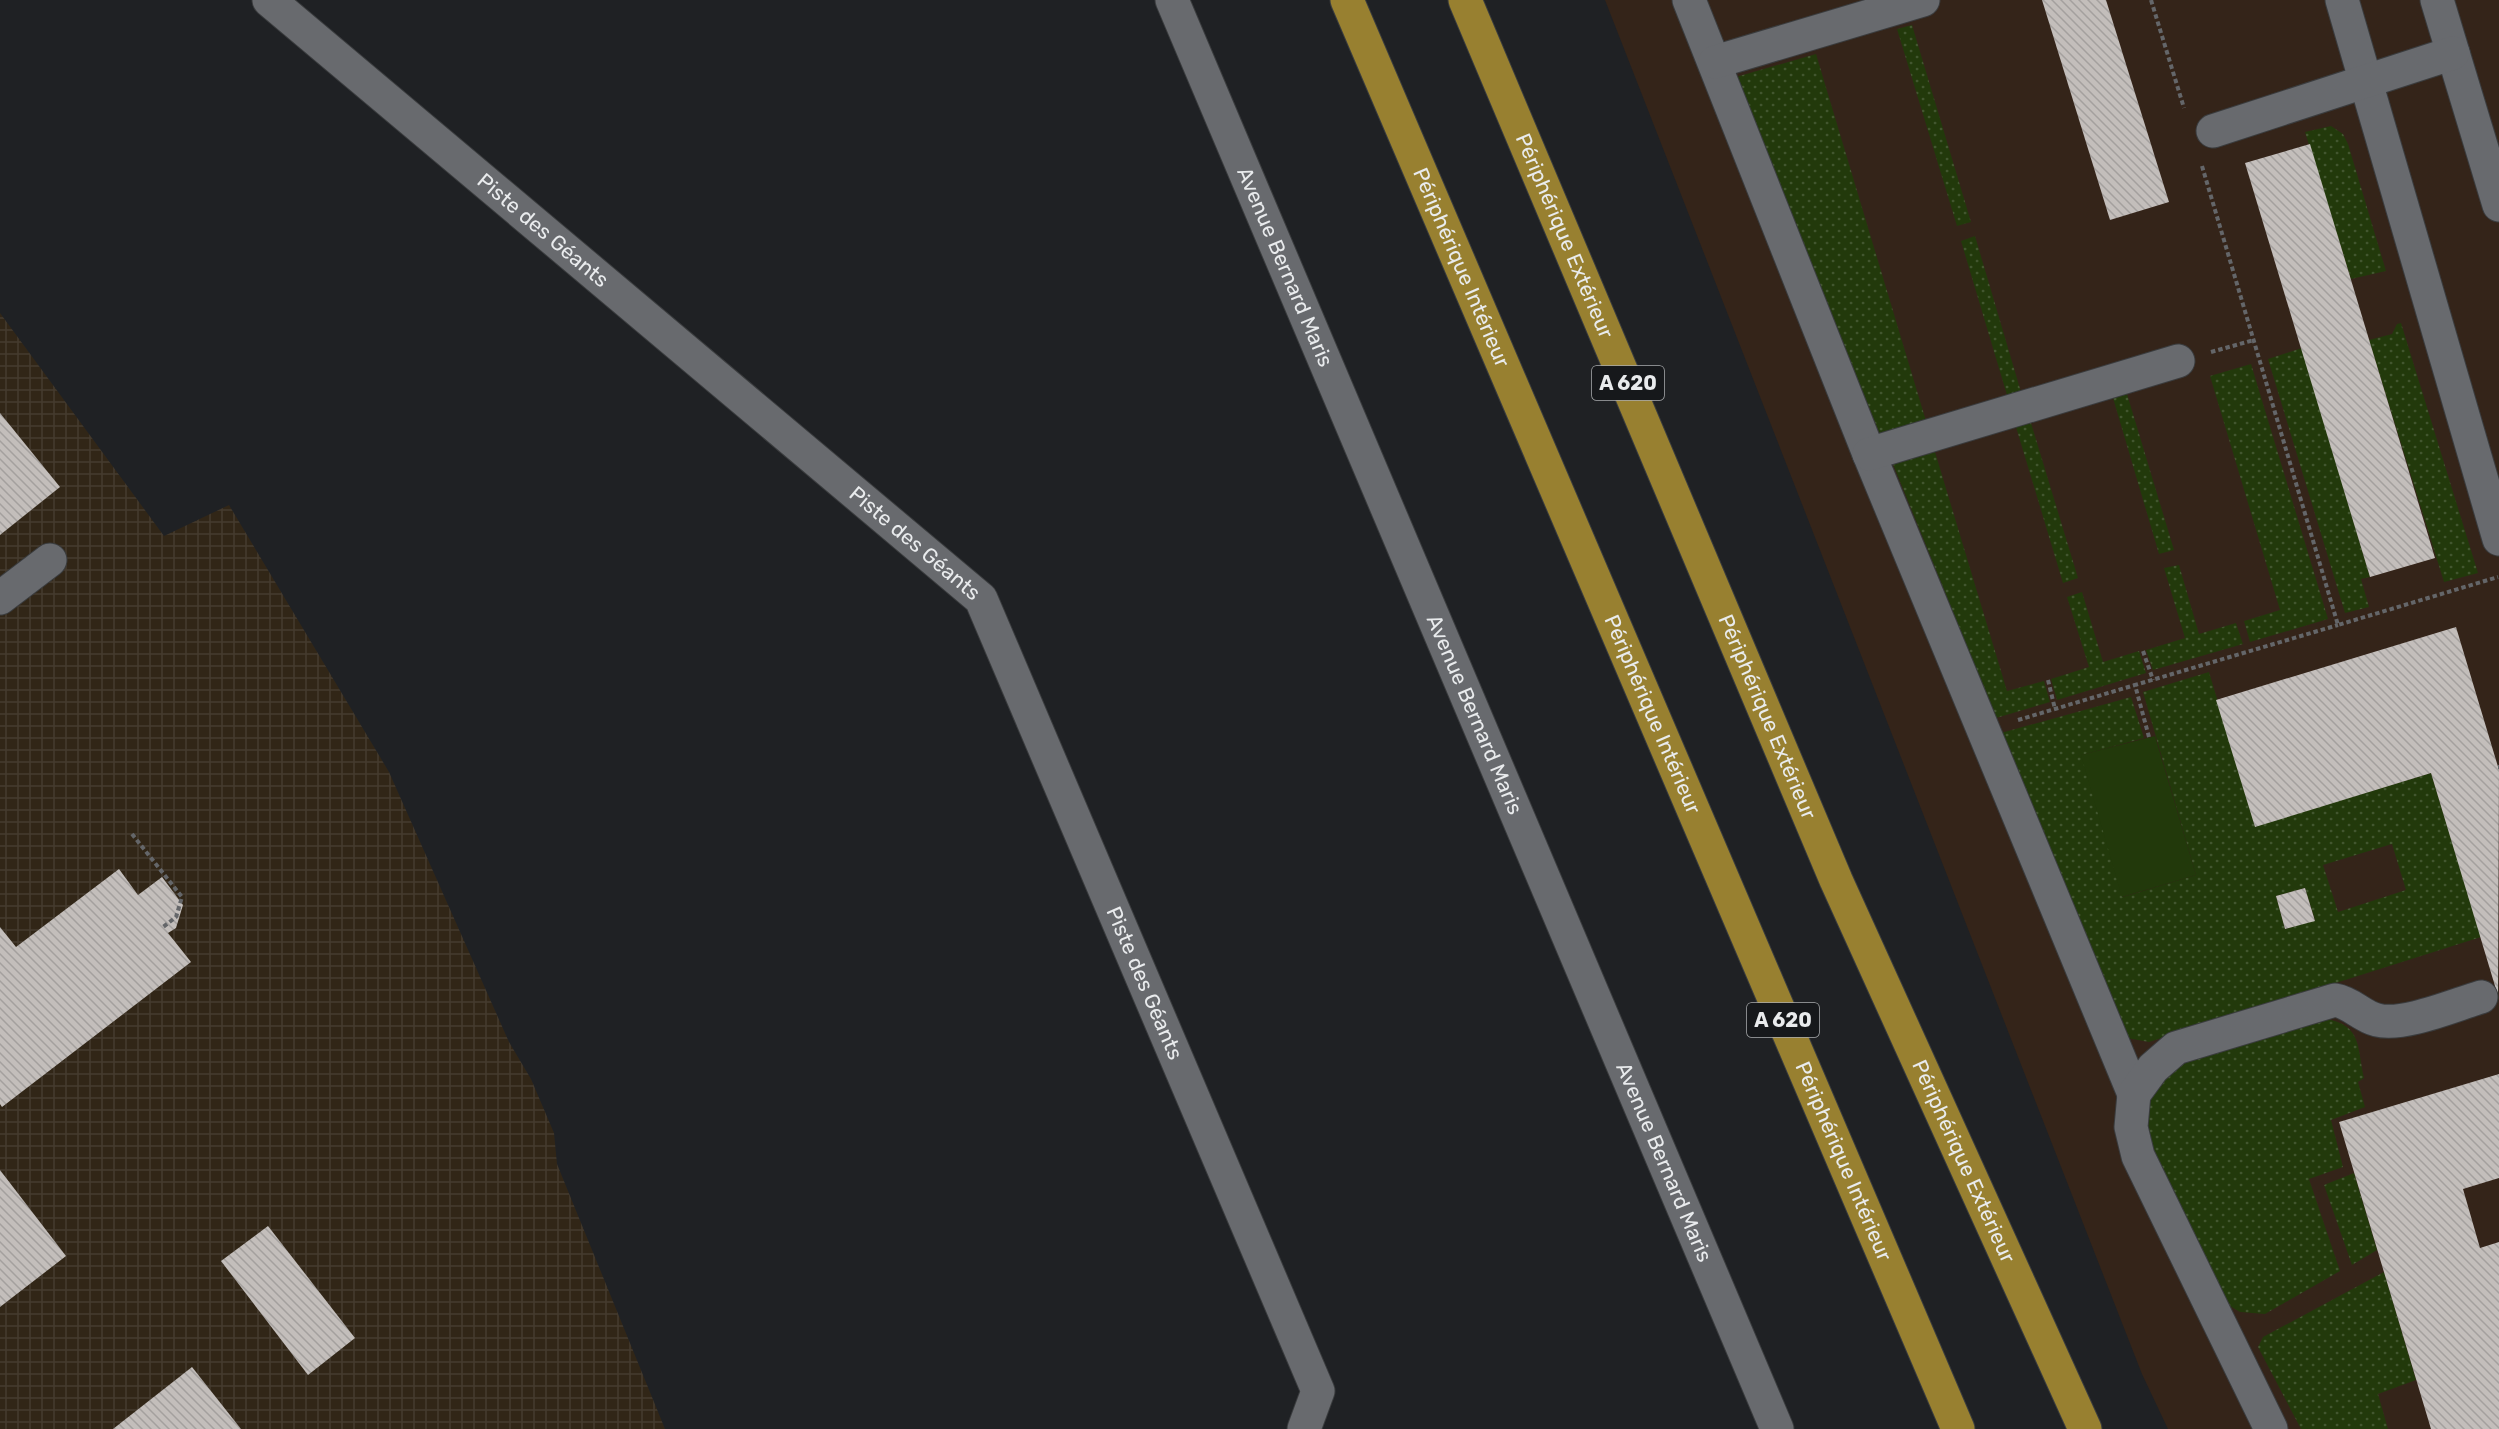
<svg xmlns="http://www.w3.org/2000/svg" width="2499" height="1429" font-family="Rubik,sans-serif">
	<defs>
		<pattern id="industrial-grid" width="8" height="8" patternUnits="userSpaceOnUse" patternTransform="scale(1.5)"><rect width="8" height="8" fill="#312617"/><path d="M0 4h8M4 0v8" fill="none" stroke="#453b2e"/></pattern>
		<pattern id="green-dots" width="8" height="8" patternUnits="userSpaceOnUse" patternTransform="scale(1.5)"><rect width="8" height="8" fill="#22390b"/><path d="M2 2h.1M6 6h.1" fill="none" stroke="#42562f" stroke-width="1.8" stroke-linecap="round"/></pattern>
		<pattern id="building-back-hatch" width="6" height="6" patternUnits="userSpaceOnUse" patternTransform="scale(1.5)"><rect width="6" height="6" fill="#c3bebb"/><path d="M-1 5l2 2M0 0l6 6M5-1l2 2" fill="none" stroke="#a4a09e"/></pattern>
	</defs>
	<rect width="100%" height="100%" fill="#1f2124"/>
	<polygon fill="url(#industrial-grid)" points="0,313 164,536 229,505 389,772 509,1042 531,1079 554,1133 557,1164 665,1429 0,1429"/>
	<polygon fill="#342419" points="1605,0 2499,0 2499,1429 2168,1429 2142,1374"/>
	<g fill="url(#green-dots)" fill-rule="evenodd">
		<polygon points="1912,25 1971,222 1957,226 1897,29"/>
		<polygon points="1816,54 1926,421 1880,435 1736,77"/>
		<polygon points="2331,126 2343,134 2348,144 2386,271 2351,279 2305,132"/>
		<polygon points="1975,236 2021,392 2007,395 1961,241"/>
		<polygon points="2401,323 2478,573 2444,582 2369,340 2392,334 2397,324"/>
		<polygon points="2302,348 2370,577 2361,579 2369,607 2345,613 2268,359"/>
		<polygon points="2251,364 2328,619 2250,642 2244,621 2280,610 2210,376"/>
		<polygon points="2127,394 2174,550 2159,554 2113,398"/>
		<polygon points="2031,423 2078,578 2063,583 2016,427"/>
		<polygon points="1935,452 2007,691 2044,681 2050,702 1996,718 1893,464"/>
		<polygon points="2179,565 2199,634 2236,623 2243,644 2153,670 2146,650 2185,638 2164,568"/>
		<polygon points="2082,592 2103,662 2139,651 2146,673 2057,700 2051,679 2089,667 2067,597"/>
		<path d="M2209,672L2255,826L2431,773L2481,937L2149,1042L2127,1038L2001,733L2131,697L2144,738L2082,755L2123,897L2196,875L2143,692ZM2392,844L2406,890L2338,912L2323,865ZM2305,888L2315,920L2285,929L2276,896Z"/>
		<path d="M2326,1019C2362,1025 2357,1047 2364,1078L2358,1082L2365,1107L2331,1120L2343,1167L2309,1179L2340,1271L2265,1314L2240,1312L2228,1305L2148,1144L2147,1108L2152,1091L2189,1055Z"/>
		<polygon points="2354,1173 2377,1250 2352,1265 2324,1185"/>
		<polygon points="2384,1272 2416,1380 2378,1394 2388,1429 2301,1429 2258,1347 2263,1337"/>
	</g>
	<polygon fill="#22390b" points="2155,736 2196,875 2122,897 2081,755"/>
	<g fill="url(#building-back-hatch)">
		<polygon points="2042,0 2106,0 2169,202 2110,220"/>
		<polygon points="2310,144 2435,558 2370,577 2245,163"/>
		<polygon points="0,413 60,487 0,535"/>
		<polygon points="2456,627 2499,770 2498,996 2431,773 2255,827 2216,700"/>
		<polygon points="119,869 138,895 162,877 183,905 176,928 168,933 191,962 2,1107 0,1104 0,927 16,947"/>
		<polygon points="2305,888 2315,921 2285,929 2276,896"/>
		<polygon points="2499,1074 2499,1178 2463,1189 2480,1248 2499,1242 2499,1429 2431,1429 2339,1122"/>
		<polygon points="0,1170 66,1256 0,1307"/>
		<polygon points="268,1226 355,1338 308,1375 221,1261"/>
		<polygon points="192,1367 241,1429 113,1429"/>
	</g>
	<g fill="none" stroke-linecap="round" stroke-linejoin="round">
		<defs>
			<g id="minor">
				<path id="s1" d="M269,0L981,599L1318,1391L1304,1429"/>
				<path id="s2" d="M1172,0L1777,1429"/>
				<polyline points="1689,0 1869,454 2134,1094"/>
				<polyline points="2342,0 2499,539"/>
				<polyline points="2437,0 2499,205"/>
				<polyline points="1715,62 1923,0"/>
				<polyline points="2213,131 2453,53"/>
				<polyline points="1869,454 2178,361"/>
				<polyline points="0,598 50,560"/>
				<path d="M2271,1429L2138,1156L2131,1127L2134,1094L2153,1068L2176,1048L2335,1000C2352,1003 2361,1016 2377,1020C2403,1027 2454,1005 2481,997"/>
			</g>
			<g id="highway">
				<path id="s3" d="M1347,0L1958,1429"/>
				<path id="s4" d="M1465,0L1836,880L2085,1429"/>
			</g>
		</defs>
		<use href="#minor" stroke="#3a3c3e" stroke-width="35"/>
		<use href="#highway" stroke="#3a3c3e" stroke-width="35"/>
		<g stroke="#646669" stroke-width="4" stroke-dasharray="4.5 3" stroke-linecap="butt">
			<polyline points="2151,0 2184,108"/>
			<polyline points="2202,166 2338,625 2498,577"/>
			<polyline points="2211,352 2254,340"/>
			<polyline points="2143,651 2153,680"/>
			<polyline points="2048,680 2055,709"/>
			<polyline points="2018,720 2135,685"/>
			<polyline points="2149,737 2135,685 2338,625"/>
			<polyline points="2498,767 2499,767"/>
			<polyline points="132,834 182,897 176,917 163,927"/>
		</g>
		<use href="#minor" stroke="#686a6e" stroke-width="33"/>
		<use href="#highway" stroke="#988030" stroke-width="33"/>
	</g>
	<g text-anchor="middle" stroke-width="6" stroke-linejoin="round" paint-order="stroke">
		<g fill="#16181b" stroke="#aaacae" stroke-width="1.5">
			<rect x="1592" y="366" width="72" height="34" rx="4.5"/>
			<rect x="1747" y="1003" width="72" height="34" rx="4.5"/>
		</g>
		<g font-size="20" font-weight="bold" fill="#e9ebed">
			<text x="1628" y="390">A 620</text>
			<text x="1783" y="1027">A 620</text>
		</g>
		<g font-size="21" fill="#e9ebed" stroke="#16181b">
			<text dy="7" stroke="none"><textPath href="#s1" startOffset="358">Piste des Géants</textPath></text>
			<text dy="7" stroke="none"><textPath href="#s4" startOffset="256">Périphérique Extérieur</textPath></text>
			<text dy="7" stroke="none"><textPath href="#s2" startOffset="290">Avenue Bernard Maris</textPath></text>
			<text dy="7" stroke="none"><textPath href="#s3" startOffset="291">Périphérique Intérieur</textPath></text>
			<text dy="7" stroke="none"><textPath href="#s1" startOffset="844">Piste des Géants</textPath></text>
			<text dy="7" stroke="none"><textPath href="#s2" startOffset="776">Avenue Bernard Maris</textPath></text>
			<text dy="7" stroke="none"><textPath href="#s3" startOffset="777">Périphérique Intérieur</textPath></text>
			<text dy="7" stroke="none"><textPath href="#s4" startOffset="778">Périphérique Extérieur</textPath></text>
			<text dy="7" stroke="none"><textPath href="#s1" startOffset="1348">Piste des Géants</textPath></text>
			<text dy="7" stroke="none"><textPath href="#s2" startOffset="1262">Avenue Bernard Maris</textPath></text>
			<text dy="7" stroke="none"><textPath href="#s3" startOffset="1263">Périphérique Intérieur</textPath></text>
			<text dy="7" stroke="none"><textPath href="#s4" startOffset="1264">Périphérique Extérieur</textPath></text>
		</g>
	</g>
</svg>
